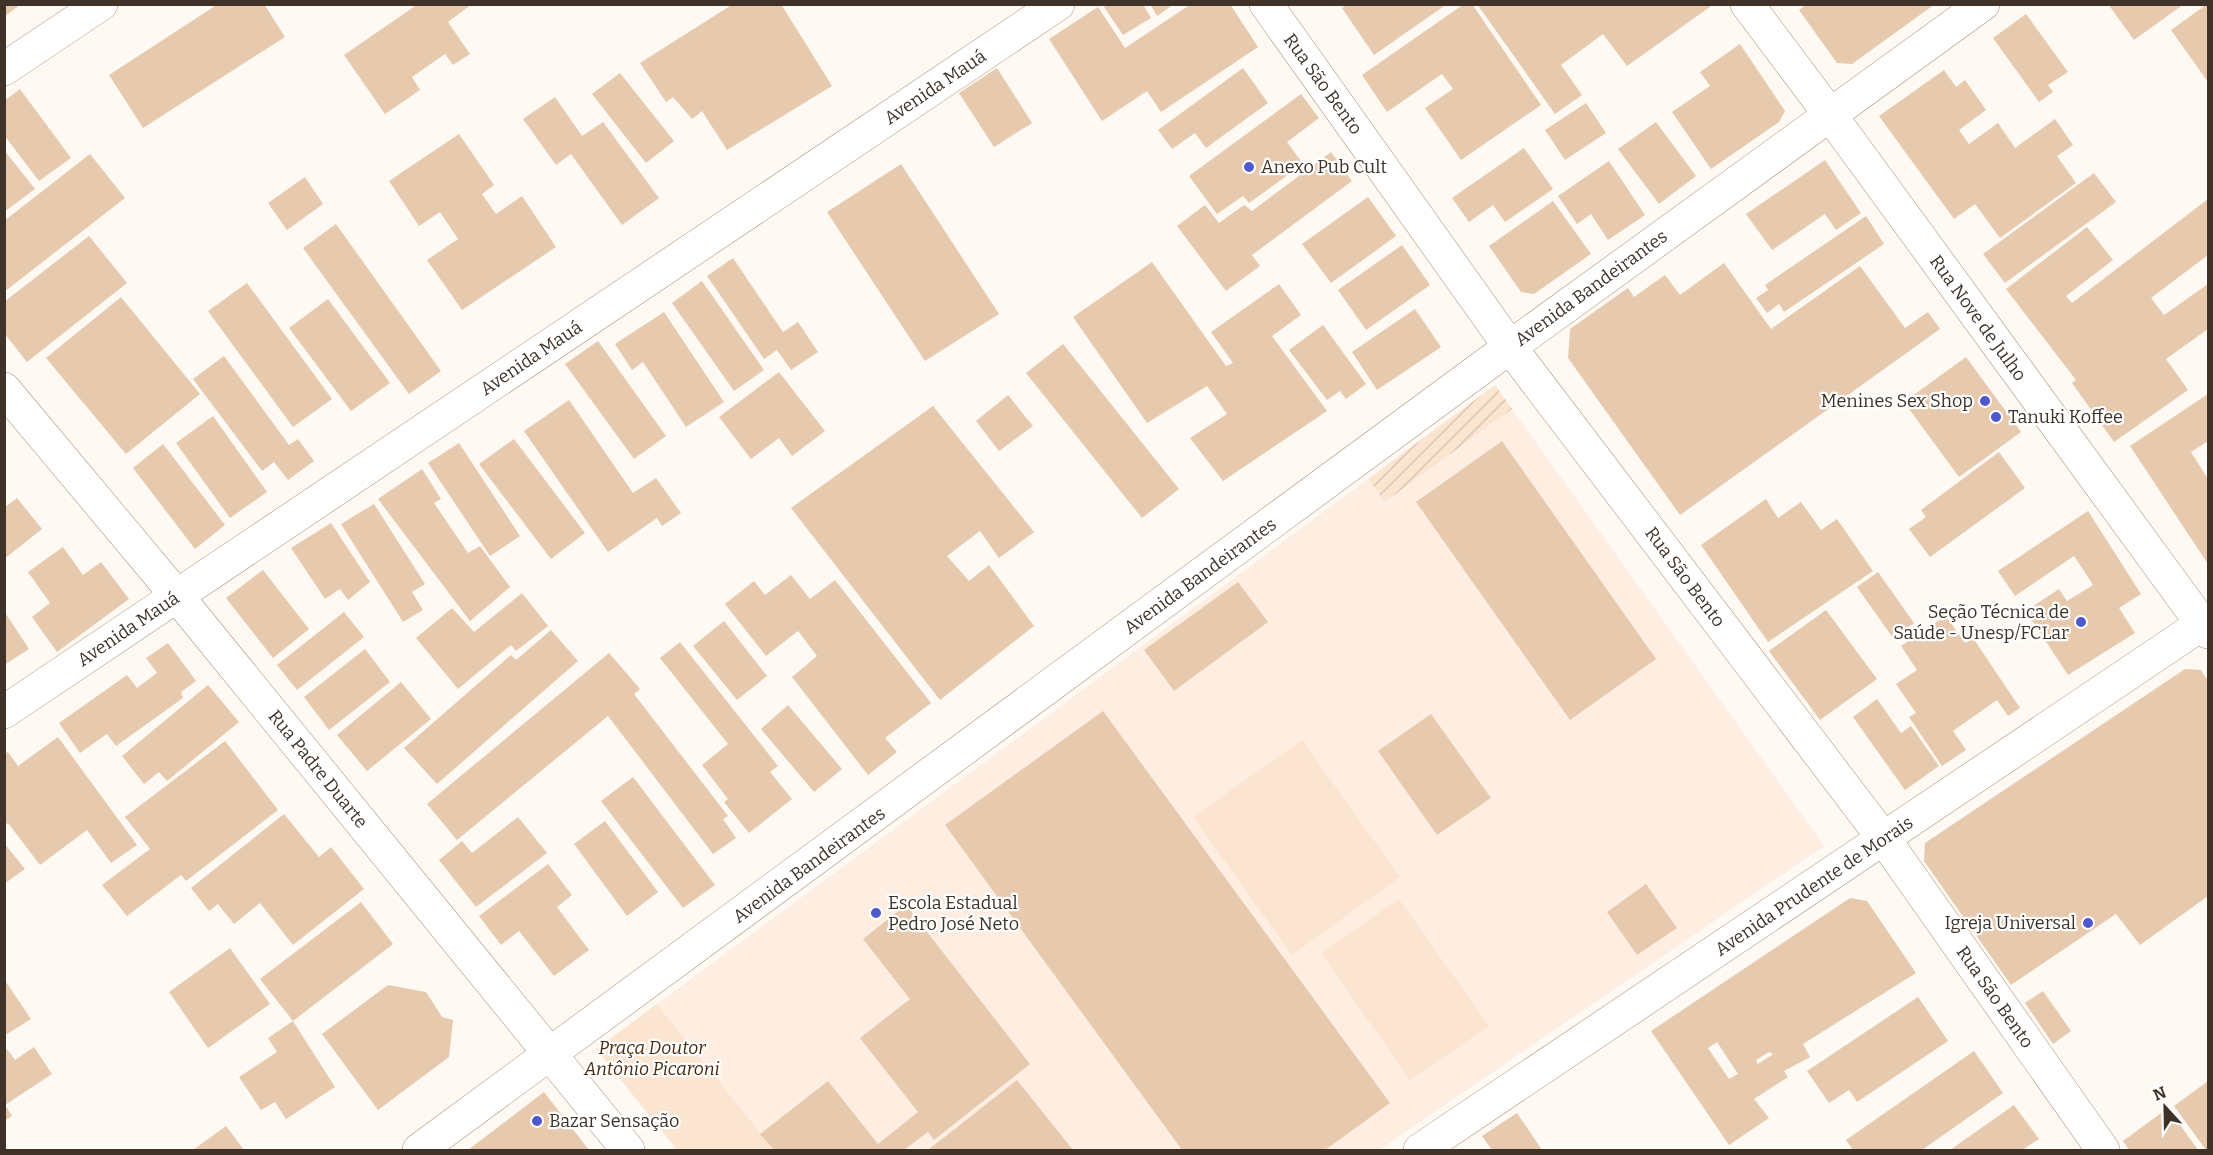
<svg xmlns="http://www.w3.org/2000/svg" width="2213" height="1155" font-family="Bitter,serif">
	<defs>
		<pattern id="garden-furrows" width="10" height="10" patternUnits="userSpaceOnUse" patternTransform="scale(1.5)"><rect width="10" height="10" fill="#fbe5d1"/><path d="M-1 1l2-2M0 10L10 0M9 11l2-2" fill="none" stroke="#d8c5b3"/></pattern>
	</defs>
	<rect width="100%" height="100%" fill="#fff9f3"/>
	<polygon fill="#fdeee1" points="1512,409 1824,846 1379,1150 774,1150 657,1004 1368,479 1386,502"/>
	<g fill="#fbe5d1">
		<polygon points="1302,740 1400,877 1292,955 1193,817"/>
		<polygon points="1399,899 1489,1026 1410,1080 1321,953"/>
		<polygon points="657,1004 774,1150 677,1150 596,1049"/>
	</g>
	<polygon fill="url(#garden-furrows)" points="1495,385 1512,409 1385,502 1368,479"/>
	<g fill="#e7c9ae" fill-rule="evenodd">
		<polygon points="4,4 21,4 4,17"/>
		<polygon points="218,4 264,4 285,37 143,128 109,75"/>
		<polygon points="418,4 472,4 448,22 470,54 453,65 445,54 412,77 420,90 385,114 344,55"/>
		<polygon points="733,4 781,4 832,86 727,150 702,111 692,119 673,97 666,102 640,63"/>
		<polygon points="1108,4 1143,4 1151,18 1123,35 1104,7"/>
		<polygon points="1150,4 1174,4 1157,16"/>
		<polygon points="1191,4 1230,4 1258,47 1161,112 1147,91 1102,121 1049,39 1098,7 1125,48"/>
		<polygon points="1348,4 1447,4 1374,55 1342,8"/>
		<polygon points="1464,4 1472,4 1541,105 1461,160 1425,108 1453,89 1442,74 1387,112 1362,75"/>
		<polygon points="1477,4 1714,4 1627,66 1603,34 1561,65 1582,95 1555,114"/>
		<polygon points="1807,4 1935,4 1852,64 1837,63 1799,10"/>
		<polygon points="2108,4 2184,4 2134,40"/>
		<polygon points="2206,5 2208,5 2208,82 2171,30"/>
		<polygon points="2026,14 2068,72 2048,85 2053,92 2039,102 1993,38"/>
		<polygon points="1740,44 1785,111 1779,122 1711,169 1672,112 1710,86 1700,72"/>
		<polygon points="997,68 1032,123 994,147 959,93"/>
		<polygon points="1243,68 1268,103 1206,148 1195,133 1172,149 1158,130"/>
		<polygon points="1944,70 1956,87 1965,80 1986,110 1959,130 1969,144 1998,123 2015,148 2055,119 2073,145 2057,156 2076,183 2000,238 1975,204 1954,219 1879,116"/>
		<polygon points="620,73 674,141 646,163 592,94"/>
		<polygon points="20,89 71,158 39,181 4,135 4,101"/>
		<polygon points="1301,94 1319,118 1287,142 1303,164 1249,203 1243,196 1217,214 1189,176"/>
		<polygon points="555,97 582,136 603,122 659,198 622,225 571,154 556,165 523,119"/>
		<polygon points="1586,103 1606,133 1565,160 1545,130"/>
		<polygon points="1656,122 1696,176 1659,204 1618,149"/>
		<polygon points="459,134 494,185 482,194 496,214 522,196 556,247 462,310 427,260 458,239 440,212 419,226 389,181"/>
		<polygon points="1524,148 1553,189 1505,222 1493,205 1469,222 1452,198"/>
		<polygon points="4,150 35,189 4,212"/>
		<polygon points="1331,152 1352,181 1252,255 1260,266 1226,291 1177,226 1205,205 1219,223 1244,205 1252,211"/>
		<polygon points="90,154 125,198 4,292 4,221"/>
		<polygon points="1825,160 1861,213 1836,230 1825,214 1772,250 1746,214"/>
		<polygon points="1609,161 1645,215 1608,240 1591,214 1577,224 1558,196"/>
		<polygon points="901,164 999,314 925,361 827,212"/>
		<polygon points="2094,173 2116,202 2005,283 1983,254"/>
		<polygon points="305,177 323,204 287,230 268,203"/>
		<polygon points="1368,197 1396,236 1331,283 1302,244"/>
		<polygon points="2208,199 2208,255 2151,298 2164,315 2208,284 2208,329 2166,359 2188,390 2114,442 2072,383 2076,380 2006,289 2087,227 2113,260 2066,296 2072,303"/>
		<polygon points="1553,201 1591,254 1534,294 1521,292 1489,246"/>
		<polygon points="1866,216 1884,244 1784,312 1779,304 1767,313 1756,298 1768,290 1765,285"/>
		<polygon points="336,224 441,371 409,394 303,248"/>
		<polygon points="89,236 127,283 27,362 4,333 4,302"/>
		<polygon points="1402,245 1430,285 1366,330 1338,290"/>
		<polygon points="733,258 783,332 798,322 818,352 791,370 777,350 764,359 707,276"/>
		<polygon points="1152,262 1226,366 1233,363 1211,332 1279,284 1301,315 1272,336 1327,411 1223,481 1190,438 1227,414 1207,386 1147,423 1073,317"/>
		<polygon points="1724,263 1771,329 1860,266 1905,328 1928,312 1940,329 1680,515 1568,358 1570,329 1628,288 1634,297 1665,275 1680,295"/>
		<polygon points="702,281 764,370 734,391 672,303"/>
		<polygon points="247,283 332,399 293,427 208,311"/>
		<polygon points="121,297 200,394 126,454 46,358"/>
		<polygon points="328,299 390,383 351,411 289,328"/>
		<polygon points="1415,309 1441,347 1377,390 1352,352"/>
		<polygon points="664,312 724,402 686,427 643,362 632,370 615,344"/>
		<polygon points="1323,325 1366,384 1346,399 1340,391 1327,400 1289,350"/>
		<polygon points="598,341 666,436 634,459 565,364"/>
		<polygon points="1063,344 1179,489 1142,518 1026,373"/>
		<polygon points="224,356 289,445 298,439 314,461 288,480 274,462 262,471 193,379"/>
		<polygon points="1966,357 2021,432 1959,477 1904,402"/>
		<polygon points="779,372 825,431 792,456 779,438 751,459 719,417"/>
		<polygon points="2208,394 2208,441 2191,452 2208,479 2208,564 2130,446"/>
		<polygon points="1008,395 1033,426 999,451 976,421"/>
		<polygon points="569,400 633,493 656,478 681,513 662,526 657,518 608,552 524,431"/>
		<polygon points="933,406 1034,532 999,558 980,531 947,556 969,581 989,565 1034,626 940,700 791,508"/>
		<polygon points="213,416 267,492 230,518 176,443"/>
		<polygon points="514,439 585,533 551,559 479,464"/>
		<polygon points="1502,441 1656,659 1570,720 1416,502"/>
		<polygon points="459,443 520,536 490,556 428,463"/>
		<polygon points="163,444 225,525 195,549 133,468"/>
		<polygon points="1999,452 2025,488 1930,557 1909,529 1926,517 1921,510"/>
		<polygon points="422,469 441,499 434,503 468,553 480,546 510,587 470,621 378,499"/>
		<polygon points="17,498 42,529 4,559 4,508"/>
		<polygon points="1766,499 1778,518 1801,502 1821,530 1837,519 1873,571 1768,642 1701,545"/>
		<polygon points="374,504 425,584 412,592 423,610 403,622 341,524"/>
		<polygon points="2088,511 2141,594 2119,608 2135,633 2068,675 2026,611 2059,589 2067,601 2093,585 2086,574 2074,556 2015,596 1998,571"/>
		<polygon points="331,523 370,582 348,600 340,589 325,599 291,548"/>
		<polygon points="63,547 83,575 101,562 129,599 57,652 32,617 50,603 28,572"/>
		<polygon points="263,570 309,629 273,658 226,598"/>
		<polygon points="1878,572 1914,623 1893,638 1857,587"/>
		<polygon points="791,575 810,599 835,580 931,703 885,738 897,752 868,775 792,677 817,656 798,631 766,656 725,604 754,581 765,595"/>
		<polygon points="1238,582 1268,622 1174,691 1144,650"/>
		<polygon points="522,593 548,626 516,651 511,645 458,689 416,638 452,608 474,632"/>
		<polygon points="1826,610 1877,679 1820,720 1769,651"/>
		<polygon points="4,611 29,649 4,665"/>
		<polygon points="344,612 364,637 297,690 277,665"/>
		<polygon points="1946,616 1965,643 1973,638 2020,708 2008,716 1997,700 1953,731 1966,750 1942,766 1909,717 1916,713 1896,684 1917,670 1901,646"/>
		<polygon points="724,621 767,676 737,700 693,646"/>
		<polygon points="551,630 578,661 437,784 404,748 511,655 516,660"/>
		<polygon points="680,642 778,766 770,772 792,799 749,833 724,802 728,799 702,765 728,744 660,658"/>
		<polygon points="168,643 196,681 181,692 183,698 116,746 107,734 80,753 59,723 127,675 137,688 157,673 146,658"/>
		<polygon points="365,649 390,682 329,730 304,697"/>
		<polygon points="609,653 640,689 634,694 728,816 723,819 736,838 713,854 608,716 457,840 427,804"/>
		<polygon points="2185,669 2201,670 2208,681 2208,896 2140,945 2116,914 2011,985 1924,861 1925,843"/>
		<polygon points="401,682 431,719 367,771 337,735"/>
		<polygon points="208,685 239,722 167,781 159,772 144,784 122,756"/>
		<polygon points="1877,699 1901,733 1911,726 1939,766 1905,790 1853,717"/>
		<polygon points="788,705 842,769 814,792 761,729"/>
		<polygon points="1103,711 1390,1103 1325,1150 1182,1150 945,825"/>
		<polygon points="1431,714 1491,798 1437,835 1378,751"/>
		<polygon points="58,737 137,845 111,863 87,830 40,865 8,823 4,826 4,754 8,752 18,766"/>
		<polygon points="225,741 278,810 186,881 181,875 127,916 102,885 150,849 125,817"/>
		<polygon points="633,777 715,885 683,908 601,801"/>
		<polygon points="284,814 319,857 331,847 364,889 293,945 260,903 234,924 218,904 209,911 191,888"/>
		<polygon points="518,817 547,853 476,907 439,860 462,841 472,853"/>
		<polygon points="605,821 658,892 627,916 574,844"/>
		<polygon points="4,843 25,869 4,884"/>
		<polygon points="548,864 572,895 557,907 589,950 554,976 519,931 501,945 479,916"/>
		<polygon points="1646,884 1677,928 1637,955 1607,912"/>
		<path d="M1850,898L1867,901L1916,973L1803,1044L1810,1057L1784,1071L1788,1077L1754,1099L1769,1118L1729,1145L1651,1031ZM1717,1042L1738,1074L1729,1079L1708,1048ZM1769,1052L1773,1054L1758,1064L1756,1060Z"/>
		<polygon points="361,902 393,944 293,1021 260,979"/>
		<polygon points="906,905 1030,1064 934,1140 928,1132 904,1150 774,1150 760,1134 828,1081 878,1144 918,1112 860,1038 910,999 863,939"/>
		<polygon points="230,948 270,1004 208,1048 169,992"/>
		<polygon points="4,979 31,1019 4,1036"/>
		<polygon points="388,985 426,992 442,1017 453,1020 449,1057 378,1110 322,1034"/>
		<polygon points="2043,991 2071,1031 2053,1044 2025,1003"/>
		<polygon points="1918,997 1948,1041 1857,1102 1849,1090 1829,1103 1807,1071"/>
		<polygon points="293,1021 335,1087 286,1119 275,1102 261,1110 239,1077 277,1052 268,1038"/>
		<polygon points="34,1047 52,1074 5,1105 12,1116 4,1121 4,1051 7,1049 15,1060"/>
		<polygon points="1974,1051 2003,1093 1922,1150 1853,1150 1846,1140"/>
		<polygon points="1017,1080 1073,1150 928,1150"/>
		<polygon points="2208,1081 2208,1150 2206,1150 2174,1106"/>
		<polygon points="544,1092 589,1150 468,1150"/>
		<polygon points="2014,1105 2039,1139 2022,1150 1950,1150"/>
		<polygon points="2168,1108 2198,1150 2129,1150 2123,1141"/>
		<polygon points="1517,1113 1542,1150 1492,1150 1482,1136"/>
		<polygon points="226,1126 244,1150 193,1150"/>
	</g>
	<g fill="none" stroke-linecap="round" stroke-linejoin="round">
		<defs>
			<g id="minor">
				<polyline points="4,69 101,4"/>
				<polyline points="4,389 177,596 628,1150"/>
				<polyline points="4,712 1058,4"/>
				<polyline points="419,1150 1510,347 1983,4"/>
				<polyline points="1420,1150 2208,620"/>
			</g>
			<g id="tertiary">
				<polyline points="1266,4 1510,347 1884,839 2103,1150"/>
				<polyline points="1747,4 1831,116 2208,632"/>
			</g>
		</defs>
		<use href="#minor" stroke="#ab8f76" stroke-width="34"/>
		<use href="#tertiary" stroke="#ab8f76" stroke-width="34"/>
		<use href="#minor" stroke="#fff" stroke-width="33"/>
		<use href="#tertiary" stroke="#fff" stroke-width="33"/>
	</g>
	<g fill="#4e59cf" stroke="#fff" stroke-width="2">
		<circle cx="1249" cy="167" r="6"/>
		<circle cx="1985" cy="401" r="6"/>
		<circle cx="1996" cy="417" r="6"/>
		<circle cx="2081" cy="622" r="6"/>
		<circle cx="876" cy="913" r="6"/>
		<circle cx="2088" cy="923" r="6"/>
		<circle cx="537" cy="1121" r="6"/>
	</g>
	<g text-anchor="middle" stroke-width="4.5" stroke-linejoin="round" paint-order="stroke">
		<g font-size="18" fill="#3f3329" stroke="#fff">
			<text transform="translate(1323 84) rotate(54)" y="6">Rua São Bento</text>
			<text transform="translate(935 87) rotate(-34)" y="6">Avenida Mauá</text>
			<text transform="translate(1591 288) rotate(-36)" y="6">Avenida Bandeirantes</text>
			<text transform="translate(1978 318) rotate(54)" y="6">Rua Nove de Julho</text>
			<text transform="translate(531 358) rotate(-34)" y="6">Avenida Mauá</text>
			<text transform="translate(1200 576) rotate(-36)" y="6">Avenida Bandeirantes</text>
			<text transform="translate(1685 577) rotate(53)" y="6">Rua São Bento</text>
			<text transform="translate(128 629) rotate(-34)" y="6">Avenida Mauá</text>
			<text transform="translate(318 769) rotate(51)" y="6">Rua Padre Duarte</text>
			<text transform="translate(809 865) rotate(-36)" y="6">Avenida Bandeirantes</text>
			<text transform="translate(1814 886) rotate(-34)" y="6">Avenida Prudente de Morais</text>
			<text transform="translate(1995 997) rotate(55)" y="6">Rua São Bento</text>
		</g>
		<g font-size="18" fill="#3f3329" stroke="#fff" text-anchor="start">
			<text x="1261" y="173">Anexo Pub Cult</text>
			<text x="1973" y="407" text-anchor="end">Menines Sex Shop</text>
			<text x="2008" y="423">Tanuki Koffee</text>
			<text x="2069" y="618" text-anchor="end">Seção Técnica de<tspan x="2069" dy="21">Saúde - Unesp/FCLar</tspan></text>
			<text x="888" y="909">Escola Estadual<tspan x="888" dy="21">Pedro José Neto</tspan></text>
			<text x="2076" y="929" text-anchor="end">Igreja Universal</text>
			<text x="549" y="1127">Bazar Sensação</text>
		</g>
		<g font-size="18" font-style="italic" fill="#442b0f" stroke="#fff">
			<text x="652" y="1054">Praça Doutor<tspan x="652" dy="21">Antônio Picaroni</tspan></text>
		</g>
	</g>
	<rect width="2213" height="1155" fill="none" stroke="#3f3329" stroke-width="12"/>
	<g transform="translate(2165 1107) rotate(338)" stroke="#ffffff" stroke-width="4.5" paint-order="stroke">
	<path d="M0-4.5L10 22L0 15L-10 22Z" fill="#3f3329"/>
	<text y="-9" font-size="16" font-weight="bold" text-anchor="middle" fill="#3f3329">N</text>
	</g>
</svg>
